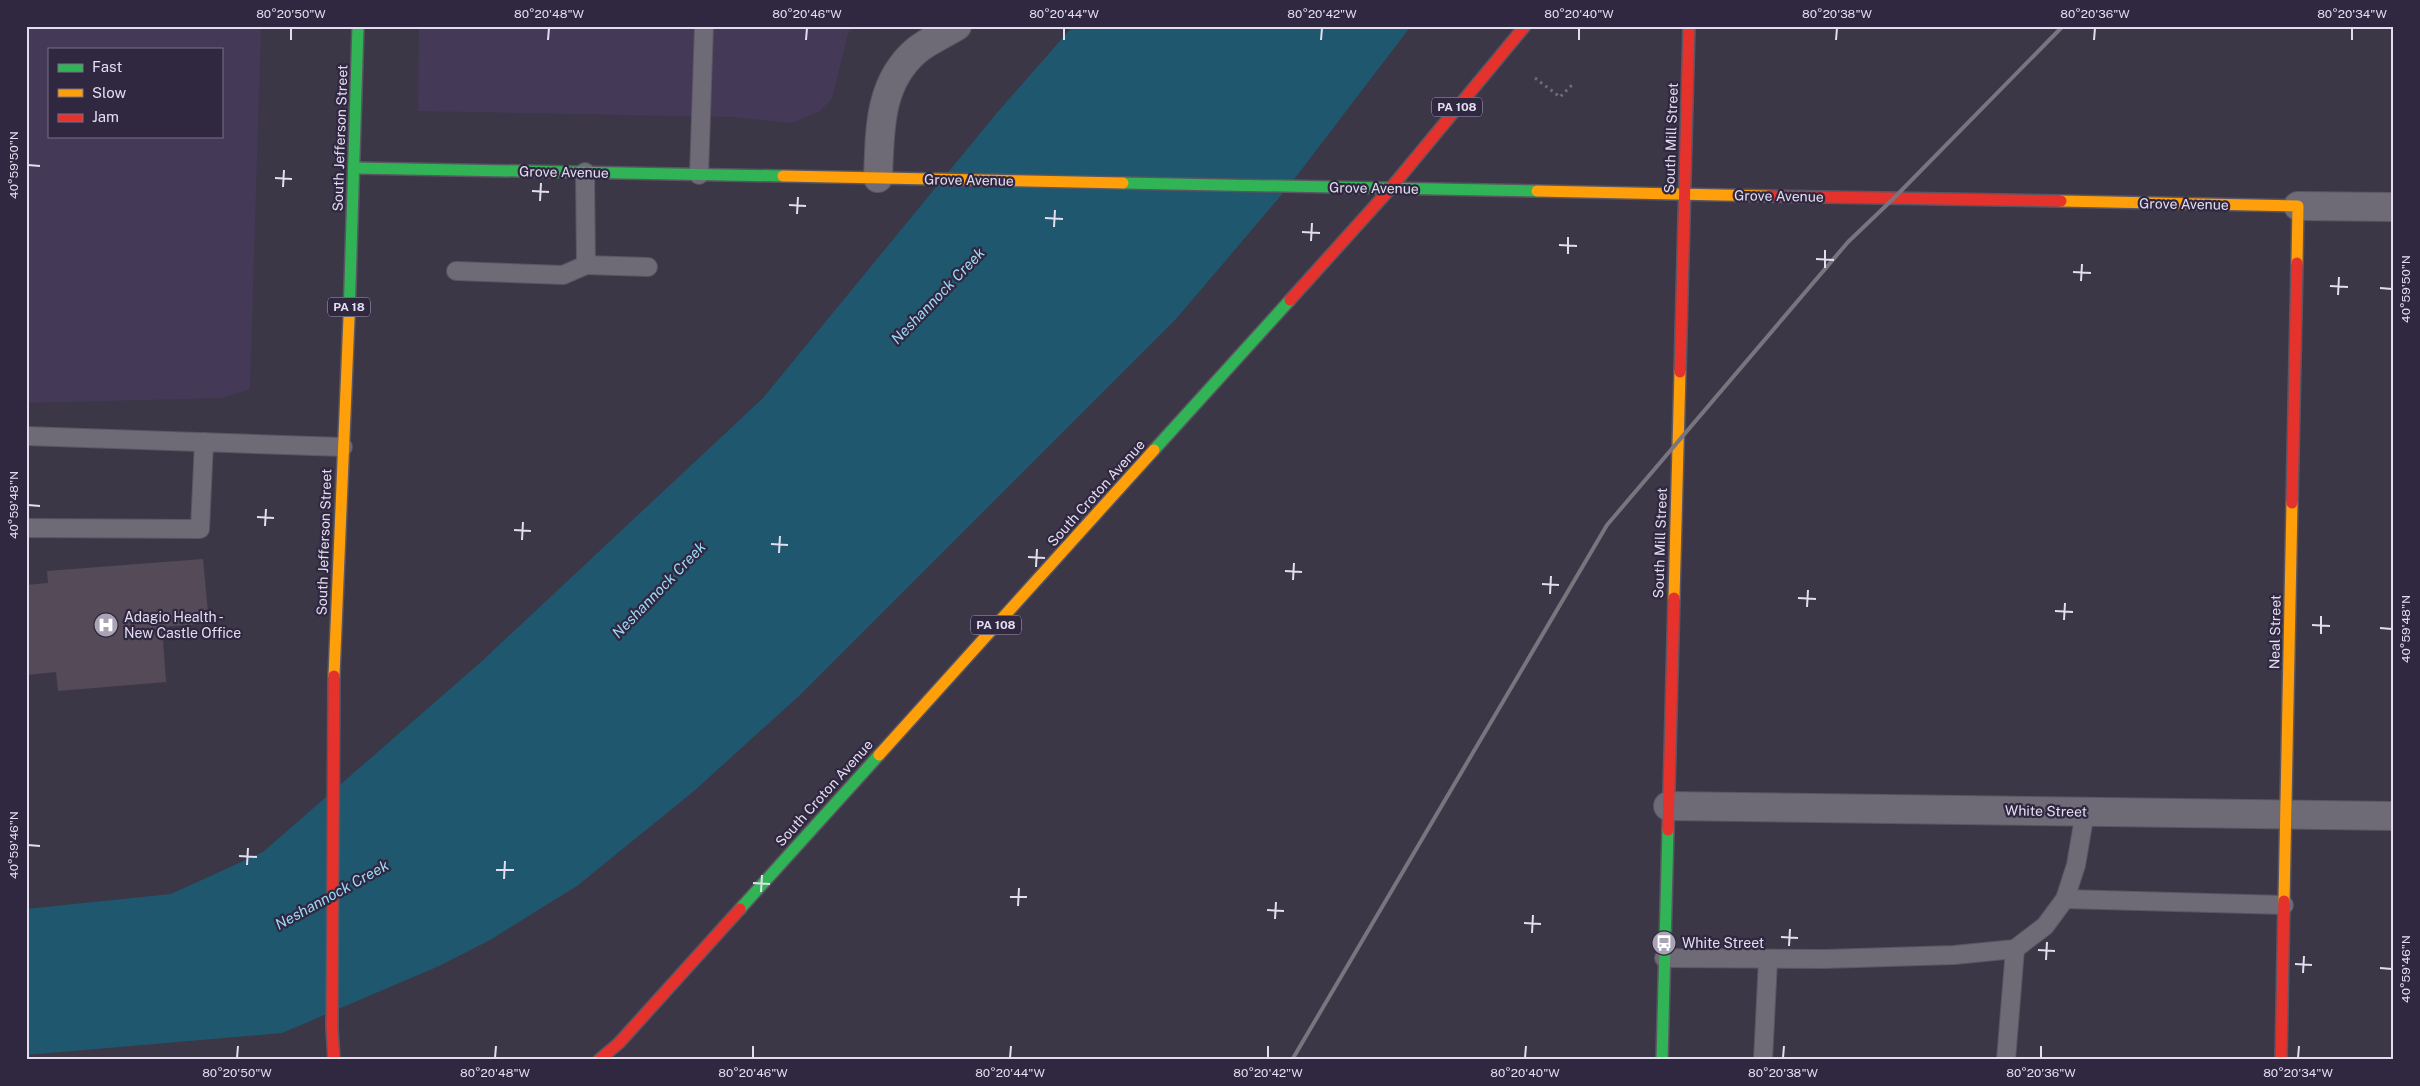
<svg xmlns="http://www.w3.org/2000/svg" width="2420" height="1086" font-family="'Public Sans',sans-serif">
	<rect width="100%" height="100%" fill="#3c3746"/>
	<g fill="#443957" fill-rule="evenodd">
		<path d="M26,26H261L250,389L222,398L26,403ZM49,49H221V136H49Z"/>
		<polygon points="419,26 856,26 848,34 832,98 820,111 792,123 732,117 418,111"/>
	</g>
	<polygon fill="#1f576f" points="1073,26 1411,26 1289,186 1176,319 800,695 694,791 577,886 490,940 439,966 282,1033 26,1055 26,909 171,894 263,852 481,662 763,398 996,114"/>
	<polygon fill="#554a58" points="203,559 209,623 162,627 166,682 58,691 56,672 26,675 26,585 48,583 47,571"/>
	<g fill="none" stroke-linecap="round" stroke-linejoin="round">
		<defs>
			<g id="lane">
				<polyline points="699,175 704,26"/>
				<polyline points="586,265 648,267"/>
				<polyline points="456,271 563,275 586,265 585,172"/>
				<polyline points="26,436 343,447"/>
				<polyline points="26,528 200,529 204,442"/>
				<polyline points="2065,899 2284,905"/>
				<polyline points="1664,958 1825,959 1954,955 2015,949 2045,926 2065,899 2076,865 2085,812"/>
				<polyline points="1763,1060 1768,960"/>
				<polyline points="2006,1060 2015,949"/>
			</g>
			<g id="street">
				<path d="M878,178C880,131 878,83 917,50C928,41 944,34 957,26"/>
				<polyline points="2298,206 2394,207"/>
				<polyline points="1668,806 2394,816"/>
			</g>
			<g id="fast">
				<polyline points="355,168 783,176"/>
				<polyline points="1123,183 1537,191"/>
				<polyline points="349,318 358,26"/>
				<polyline points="1154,450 1290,300"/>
				<polyline points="740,909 879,755"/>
				<polyline points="1662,1060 1668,830"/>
			</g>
			<g id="slow">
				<polyline points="783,176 1123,183"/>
				<polyline points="1537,191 1768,196"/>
				<polyline points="2061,201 2298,206 2297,263"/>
				<polyline points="1674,598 1680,372"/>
				<polyline points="334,676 349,318"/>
				<polyline points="879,755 1154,450"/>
				<polyline points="2284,901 2292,503"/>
			</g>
			<g id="jam">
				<polyline points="1768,196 2061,201"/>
				<polyline points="1290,300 1390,189 1525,26"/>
				<polyline points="1680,372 1689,26"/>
				<polyline points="2292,503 2297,263"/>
				<polyline points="334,676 332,1028 334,1060"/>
				<polyline points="1668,830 1674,598"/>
				<polyline points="599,1060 619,1043 740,909"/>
				<polyline points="2281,1060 2284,901"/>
			</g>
		</defs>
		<use href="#lane" stroke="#595562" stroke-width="20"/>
		<use href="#street" stroke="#595562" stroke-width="30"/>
		<use href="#fast" stroke="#595562" stroke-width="14"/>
		<use href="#slow" stroke="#595562" stroke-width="14"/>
		<use href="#jam" stroke="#595562" stroke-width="14"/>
		<polyline stroke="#6f6c76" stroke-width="3" stroke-dasharray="2.5 4" stroke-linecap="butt" points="1535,78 1560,97 1574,83"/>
		<use href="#lane" stroke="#6e6b76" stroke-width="18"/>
		<use href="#street" stroke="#6e6b76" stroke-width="28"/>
		<use href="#fast" stroke="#30b455" stroke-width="11"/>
		<use href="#slow" stroke="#ff9f0a" stroke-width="11"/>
		<use href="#jam" stroke="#e5322d" stroke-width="11"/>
		<polyline stroke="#78757f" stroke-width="4" points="1292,1060 1607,525 1848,242 1894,198 2063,26"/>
	</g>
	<path fill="none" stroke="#e3deef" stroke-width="2" d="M291,40V28M548,40L549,28M806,40L807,28M1064,40V28M1321,40L1322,28M1579,40V28M1836,40L1837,28M2094,40L2095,28M2352,40V28M28,165L40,166M275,178L292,179M283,187L284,170M532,191L549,192M540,201L541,183M789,205L806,206M797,214L798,197M1045,218L1063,219M1054,227L1055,210M1302,232L1320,233M1311,241L1312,223M1559,245L1577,246M1568,254V237M1816,259L1834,260M1825,268V250M2073,272L2091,273M2081,281L2082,264M2330,286L2348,287M2380,288L2392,289M2338,295L2339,277M28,505L40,506M257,517L274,518M265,526L266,509M514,530L531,531M522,540L523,522M771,544L788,545M779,553L780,536M1028,557L1045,558M1036,567L1037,549M1285,571L1302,572M1293,580L1294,563M1542,584L1559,585M1550,594L1551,576M1798,598L1816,599M1807,607L1808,590M2055,611L2073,612M2064,620L2065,603M2312,625L2330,626M2380,628L2392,629M2321,634V616M28,845L40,846M239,856L257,857M247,865L248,848M496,870H514M504,879L505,861M753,883L770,884M761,892L762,875M1010,897H1027M1018,906L1019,888M1267,910L1284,911M1275,919L1276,902M1524,923L1541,924M1532,933L1533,915M1781,937L1798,938M1789,946L1790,929M2038,950L2055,951M2046,960L2047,942M2295,964L2312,965M2380,968L2392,969M2303,973L2304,956M237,1058L238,1046M495,1058L496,1046M753,1058V1046M1010,1058L1011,1046M1268,1058V1046M1525,1058L1526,1046M1783,1058L1784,1046M2041,1058V1046M2298,1058L2299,1046"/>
	<defs>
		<symbol id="hospital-disc" viewBox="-11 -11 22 22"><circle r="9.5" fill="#a9a4b4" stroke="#302741"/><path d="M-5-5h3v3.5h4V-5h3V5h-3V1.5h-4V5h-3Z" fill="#fff"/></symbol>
		<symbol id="bus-disc" viewBox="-11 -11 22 22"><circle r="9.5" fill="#a9a4b4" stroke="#302741"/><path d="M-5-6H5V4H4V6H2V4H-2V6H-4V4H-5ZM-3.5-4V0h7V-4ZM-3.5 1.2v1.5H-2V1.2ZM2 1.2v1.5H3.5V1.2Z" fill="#fff"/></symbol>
	</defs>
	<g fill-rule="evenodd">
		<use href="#hospital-disc" x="92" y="611" width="28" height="28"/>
		<use href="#bus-disc" x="1650" y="929" width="28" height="28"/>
	</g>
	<g text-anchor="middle" stroke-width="4.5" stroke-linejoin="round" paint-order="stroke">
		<g fill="#302741" stroke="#ada7bb" stroke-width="1">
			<rect x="1432" y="97.5" width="50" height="19" rx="4"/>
			<rect x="328" y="297.5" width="42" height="19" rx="4"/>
			<rect x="971" y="615.5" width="50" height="19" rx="4"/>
		</g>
		<g font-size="12" font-weight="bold" fill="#e3deef">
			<text x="1457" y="111">PA 108</text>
			<text x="349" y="311">PA 18</text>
			<text x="996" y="629">PA 108</text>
		</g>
		<g font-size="14" fill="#e3deef" stroke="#302741">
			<text transform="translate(340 138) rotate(-88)" y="5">South Jefferson Street</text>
			<text transform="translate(1671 138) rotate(-88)" y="5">South Mill Street</text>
			<text transform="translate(564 172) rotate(1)" y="5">Grove Avenue</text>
			<text transform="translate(969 180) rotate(1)" y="5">Grove Avenue</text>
			<text transform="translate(1374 188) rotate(1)" y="5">Grove Avenue</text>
			<text transform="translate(1779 196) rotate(1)" y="5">Grove Avenue</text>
			<text transform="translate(2184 204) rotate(1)" y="5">Grove Avenue</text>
			<text transform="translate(1096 493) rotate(-48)" y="5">South Croton Avenue</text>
			<text transform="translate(324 542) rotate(-88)" y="5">South Jefferson Street</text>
			<text transform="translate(1660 543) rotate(-88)" y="5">South Mill Street</text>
			<text transform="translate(2275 632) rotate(-89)" y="5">Neal Street</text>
			<text transform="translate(824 793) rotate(-48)" y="5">South Croton Avenue</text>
			<text transform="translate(2046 811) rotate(1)" y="5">White Street</text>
		</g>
		<g font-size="14" fill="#e3deef" stroke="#302741" text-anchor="start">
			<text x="124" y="622">Adagio Health -<tspan x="124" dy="16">New Castle Office</tspan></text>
			<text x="1682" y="948">White Street</text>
		</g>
		<g font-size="15" font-style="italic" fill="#9cd9f6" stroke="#302741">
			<text transform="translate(938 296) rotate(-46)" y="5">Neshannock Creek</text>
			<text transform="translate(659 590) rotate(-46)" y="5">Neshannock Creek</text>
			<text transform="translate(332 895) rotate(-29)" y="5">Neshannock Creek</text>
		</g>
	</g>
	<rect width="2420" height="1086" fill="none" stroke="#302741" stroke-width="55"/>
	<rect x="48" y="48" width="175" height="90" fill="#302741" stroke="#787087"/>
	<rect x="58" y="64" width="25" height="8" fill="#30b455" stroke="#787087"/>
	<text x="92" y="72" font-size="15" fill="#e3deef">Fast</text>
	<rect x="58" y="89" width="25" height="8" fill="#ff9f0a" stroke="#787087"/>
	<text x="92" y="98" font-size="15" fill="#e3deef">Slow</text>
	<rect x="58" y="114" width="25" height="8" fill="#e5322d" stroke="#787087"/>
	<text x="92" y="122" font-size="15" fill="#e3deef">Jam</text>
	<rect x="28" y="28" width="2364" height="1030" fill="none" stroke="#e3deef" stroke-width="2"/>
	<g font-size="12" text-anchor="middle" fill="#e3deef">
		<text x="291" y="18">80°20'50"W</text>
		<text x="549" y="18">80°20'48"W</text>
		<text x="807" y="18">80°20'46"W</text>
		<text x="1064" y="18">80°20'44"W</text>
		<text x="1322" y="18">80°20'42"W</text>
		<text x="1579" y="18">80°20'40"W</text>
		<text x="1837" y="18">80°20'38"W</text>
		<text x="2095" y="18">80°20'36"W</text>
		<text x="2352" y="18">80°20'34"W</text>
		<text transform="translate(14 165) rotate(-90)" y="4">40°59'50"N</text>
		<text transform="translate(2406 289) rotate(-90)" y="4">40°59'50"N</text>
		<text transform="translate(14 505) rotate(-90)" y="4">40°59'48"N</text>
		<text transform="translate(2406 629) rotate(-90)" y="4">40°59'48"N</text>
		<text transform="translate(14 845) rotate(-90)" y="4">40°59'46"N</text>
		<text transform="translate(2406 969) rotate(-90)" y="4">40°59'46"N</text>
		<text x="237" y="1077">80°20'50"W</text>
		<text x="495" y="1077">80°20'48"W</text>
		<text x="753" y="1077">80°20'46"W</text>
		<text x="1010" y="1077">80°20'44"W</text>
		<text x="1268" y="1077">80°20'42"W</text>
		<text x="1525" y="1077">80°20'40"W</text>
		<text x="1783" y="1077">80°20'38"W</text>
		<text x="2041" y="1077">80°20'36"W</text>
		<text x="2298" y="1077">80°20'34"W</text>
	</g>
</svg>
